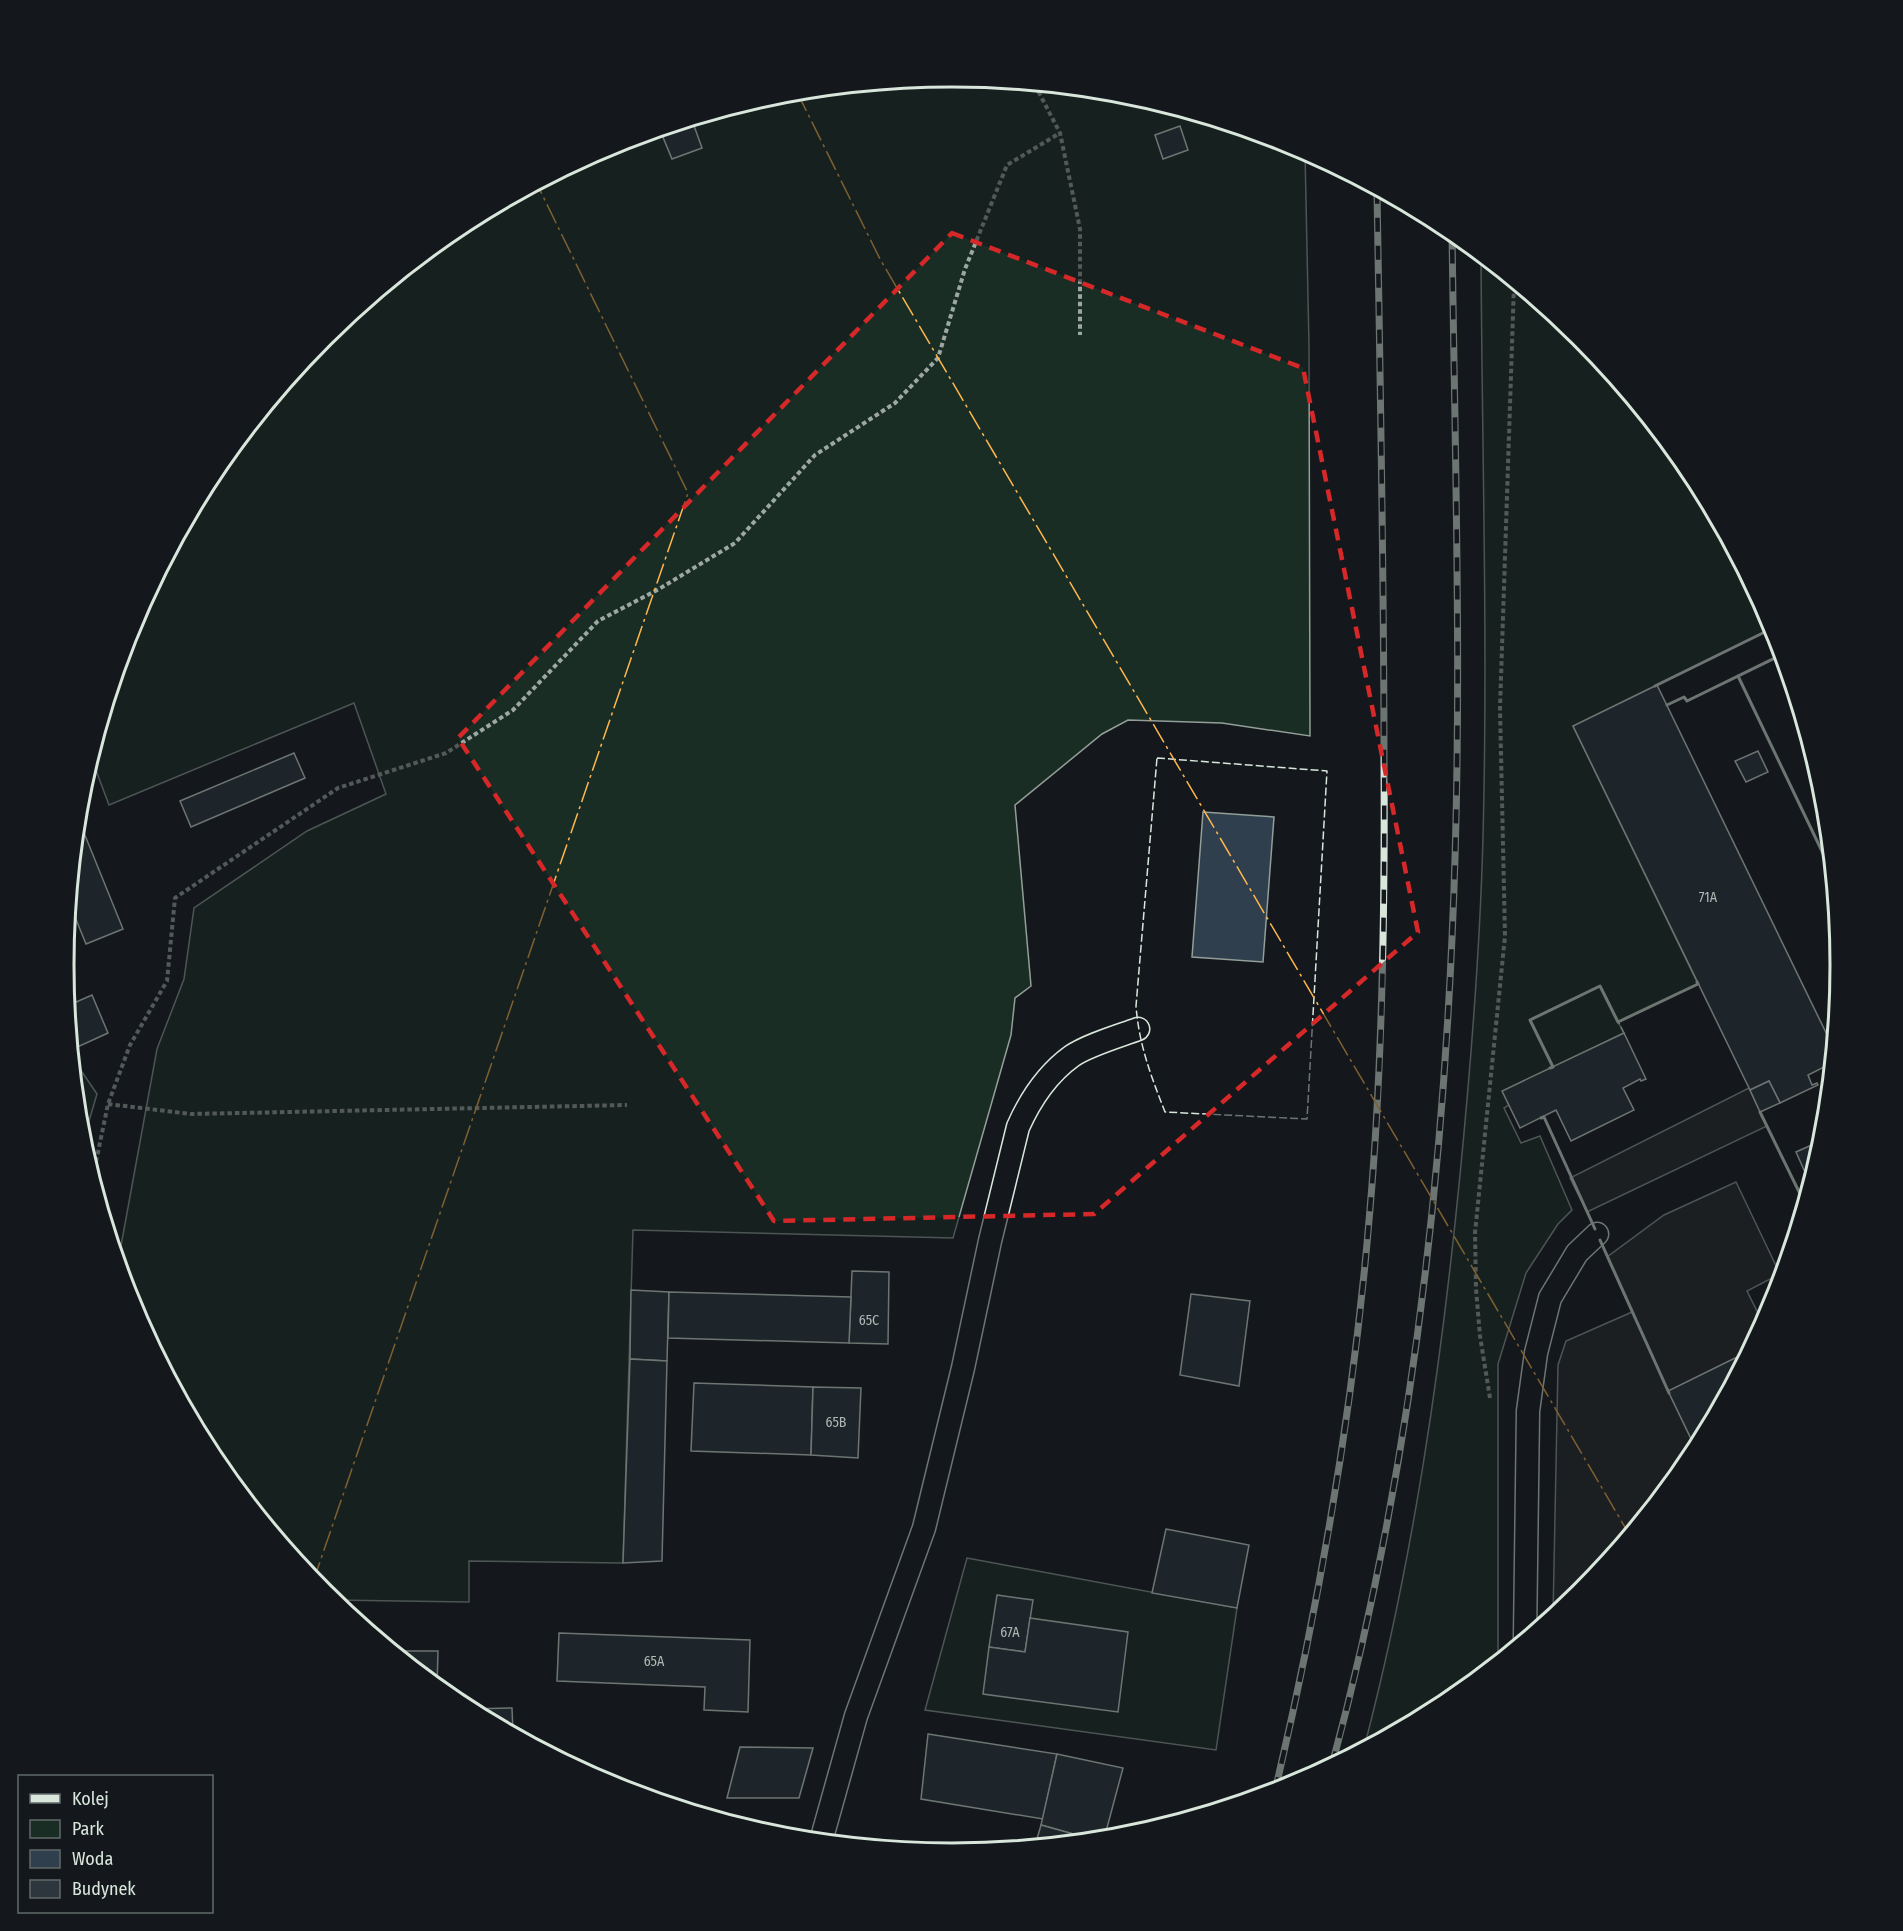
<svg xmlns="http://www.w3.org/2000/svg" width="1903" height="1931" font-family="'Fira Sans Condensed',sans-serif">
	<rect width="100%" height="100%" fill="#14181c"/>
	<g fill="#1a2d24" stroke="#939e99" stroke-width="1.5">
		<polygon points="952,77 1125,94 1292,145 1305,152 1309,345 1310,736 1222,723 1128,720 1102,734 1015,805 1031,986 1015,998 1011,1035 953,1238 633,1230 623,1563 469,1561 469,1602 331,1600 323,1594 213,1459 131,1305 118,1262 157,1049 184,979 194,908 307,831 386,794 354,703 109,805 91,757 131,625 213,472 323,337 458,227 612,145 779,94"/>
		<path d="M1481,256L1580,337L1690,472L1773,628L1573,726L1698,984L1618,1022L1624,1033L1503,1091L1509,1105L1504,1108L1521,1143L1540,1136L1572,1210L1558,1224L1526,1273L1498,1364V1661L1445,1704L1364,1748C1413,1561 1441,1368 1460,1175C1471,1063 1480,950 1483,837C1488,643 1482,449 1481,256Z"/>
		<polygon points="78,1066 97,1094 82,1145 73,1069"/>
		<polygon points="967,1558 1237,1608 1216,1750 925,1710"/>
	</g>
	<g fill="#24282b" stroke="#939e99" stroke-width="1.5">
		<polygon points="1749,1088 1767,1126 1587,1212 1570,1178"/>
		<polygon points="1736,1182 1780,1274 1747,1291 1760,1317 1768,1314 1748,1352 1669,1391 1696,1449 1690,1459 1580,1594 1553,1616 1558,1365 1566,1341 1632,1312 1607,1257 1664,1215"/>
	</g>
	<polygon fill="#2f3f4d" stroke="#939e99" stroke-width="1.5" points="1203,812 1274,817 1263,962 1192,957"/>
	<g fill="#2c363c" stroke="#d8e6dc" stroke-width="1.5">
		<polygon points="692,120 702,148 672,159 660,130"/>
		<polygon points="1180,126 1188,150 1163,159 1155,135"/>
		<polygon points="1657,685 1832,1045 1830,1064 1808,1075 1812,1085 1817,1083 1818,1085 1780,1103 1769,1081 1750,1090 1573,726"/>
		<polygon points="1758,751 1768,772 1746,782 1735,761"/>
		<polygon points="294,753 305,778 191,827 180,801"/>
		<polygon points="78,818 123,929 86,944 69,902"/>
		<polygon points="92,995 108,1033 71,1050 67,1006"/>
		<polygon points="1624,1033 1646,1079 1641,1081 1640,1079 1623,1088 1634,1110 1571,1141 1556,1110 1520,1128 1502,1091"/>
		<polygon points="1769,1081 1780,1103 1760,1112 1750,1090"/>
		<polygon points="1816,1143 1819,1151 1815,1165 1804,1170 1796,1152"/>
		<polygon points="852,1271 889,1272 888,1344 849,1343"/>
		<polygon points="631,1290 669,1292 667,1361 630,1359"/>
		<polygon points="669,1292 851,1297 849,1343 668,1338"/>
		<polygon points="1191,1294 1250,1301 1239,1386 1180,1375"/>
		<polygon points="1735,1358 1739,1368 1696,1449 1668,1391"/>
		<polygon points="630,1359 667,1361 662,1561 623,1563"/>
		<polygon points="694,1383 813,1387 811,1455 691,1451"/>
		<polygon points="813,1387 861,1388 858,1458 811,1455"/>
		<polygon points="1166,1529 1249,1545 1237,1608 1152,1593"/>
		<polygon points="997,1595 1033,1600 1025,1652 989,1647"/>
		<polygon points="1030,1618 1128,1632 1118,1712 983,1694 989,1647 1025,1652"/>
		<polygon points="559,1633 750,1640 748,1712 704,1710 705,1687 557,1681"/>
		<polygon points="393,1651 438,1651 437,1687"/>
		<polygon points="512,1708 513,1733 469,1710 469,1709"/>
		<polygon points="928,1734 1057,1754 1043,1819 921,1799"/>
		<polygon points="740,1747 813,1748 799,1798 727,1798"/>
		<polygon points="1057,1754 1123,1768 1104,1839 1095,1840 1041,1825"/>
		<polygon points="1041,1825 1095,1840 1035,1846"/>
	</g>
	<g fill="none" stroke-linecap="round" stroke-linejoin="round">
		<defs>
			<g id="lane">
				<polyline points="1525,1638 1528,1411 1536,1353 1550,1298 1577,1253 1597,1234"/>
				<path d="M821,1841L856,1716L924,1528L963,1368L990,1241L1018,1127C1030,1100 1047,1074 1072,1056C1088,1045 1119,1036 1138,1029"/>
			</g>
		</defs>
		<use href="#lane" stroke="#d8e6dc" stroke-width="25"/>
		<g stroke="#9da8a2" stroke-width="4" stroke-dasharray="4.5 3" stroke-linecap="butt">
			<polyline points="1035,85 1060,133 1080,229 1080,335"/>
			<polyline points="108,1104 191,1114 627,1105"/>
			<polyline points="94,1184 96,1162 108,1104 130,1045 167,981 175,898 338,788 446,753 513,710 598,621 659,589 735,543 815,455 895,403 938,358 965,269 1007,165 1060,133"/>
			<polyline points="1490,1398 1480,1336 1476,1289 1475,1233 1505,936 1500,708 1514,284"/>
		</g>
		<use href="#lane" stroke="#14181c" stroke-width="22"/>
		<defs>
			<g id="rail">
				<path d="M1332,1765C1404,1499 1440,1213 1452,938C1463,703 1455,467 1452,232"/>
				<path d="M1275,1791C1320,1600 1354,1406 1370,1209C1383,1059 1385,907 1384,757C1384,568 1380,379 1377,190"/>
			</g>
		</defs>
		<use href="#rail" stroke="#d8e6dc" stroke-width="7"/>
		<use href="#rail" stroke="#14181c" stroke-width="4.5" stroke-dasharray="14" stroke-linecap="butt"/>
		<g stroke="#d8e6dc" stroke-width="1.5" stroke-dasharray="8 3" stroke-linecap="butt">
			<path d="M1157,758L1327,771L1307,1119L1165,1112C1151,1076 1139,1045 1136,1006Z"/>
			<polyline points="1618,1022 1698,984"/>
			<polyline points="1553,1067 1530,1020 1600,986 1624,1033"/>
			<polyline points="1544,1117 1594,1227"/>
			<polyline points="1600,1241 1668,1391"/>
		</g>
		<g stroke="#d8e6dc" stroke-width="3">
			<polyline points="1738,676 1830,868"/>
			<polyline points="1655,686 1773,628"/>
			<polyline points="1667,705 1684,697 1687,701 1781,655"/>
			<polyline points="1550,1068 1553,1067 1530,1020 1600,986 1618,1022 1698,984 1697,982"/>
			<polyline points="1760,1112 1804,1202"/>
			<polyline points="1541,1118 1544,1117 1595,1229"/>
			<polyline points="1600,1240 1669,1393"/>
		</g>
		<g stroke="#ffb74d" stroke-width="1.5" stroke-dasharray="21 4.5 3 4.5" stroke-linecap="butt">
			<polyline points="797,92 880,259 1629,1534"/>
			<polyline points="313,1582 688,493 537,184"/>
		</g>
	</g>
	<path d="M0 0H1903V1931H0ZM952,233L1303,368L1418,932L1094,1214L774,1221L458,738Z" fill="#14181c" fill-opacity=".55" fill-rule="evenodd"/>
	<path fill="none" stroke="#d62828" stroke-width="4.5" stroke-dasharray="12 8" stroke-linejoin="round" d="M952,233L1303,368L1418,932L1094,1214L774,1221L458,738Z"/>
	<g text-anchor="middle" stroke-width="4.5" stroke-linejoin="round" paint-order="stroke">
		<g font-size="14" fill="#adbab4">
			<text x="1708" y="902">71A</text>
			<text x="869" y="1325">65C</text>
			<text x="836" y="1427">65B</text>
			<text x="1010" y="1637">67A</text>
			<text x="654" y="1666">65A</text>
		</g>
	</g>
	<path d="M0 0H1903V1931H0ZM74 965a878 878 0 1 1 1756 0a878 878 0 1 1-1756 0Z" fill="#14181c" fill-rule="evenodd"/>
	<path fill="none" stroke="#d8e6dc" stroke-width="3" d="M74 965a878 878 0 1 1 1756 0a878 878 0 1 1-1756 0Z"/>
	<rect x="18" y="1775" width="195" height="138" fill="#14181c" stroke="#626a69" stroke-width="1.5"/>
	<rect x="30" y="1794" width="30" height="9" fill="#d8e6dc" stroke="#626a69" stroke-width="1.5"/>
	<text x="72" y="1805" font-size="18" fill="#d8e6dc">Kolej</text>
	<rect x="30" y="1820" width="30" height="18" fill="#1a2d24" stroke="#626a69" stroke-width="1.5"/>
	<text x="72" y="1835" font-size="18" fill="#d8e6dc">Park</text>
	<rect x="30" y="1850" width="30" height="18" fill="#2f3f4d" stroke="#626a69" stroke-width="1.5"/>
	<text x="72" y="1865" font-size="18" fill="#d8e6dc">Woda</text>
	<rect x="30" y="1880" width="30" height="18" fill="#2c363c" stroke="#626a69" stroke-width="1.5"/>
	<text x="72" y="1895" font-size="18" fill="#d8e6dc">Budynek</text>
</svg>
